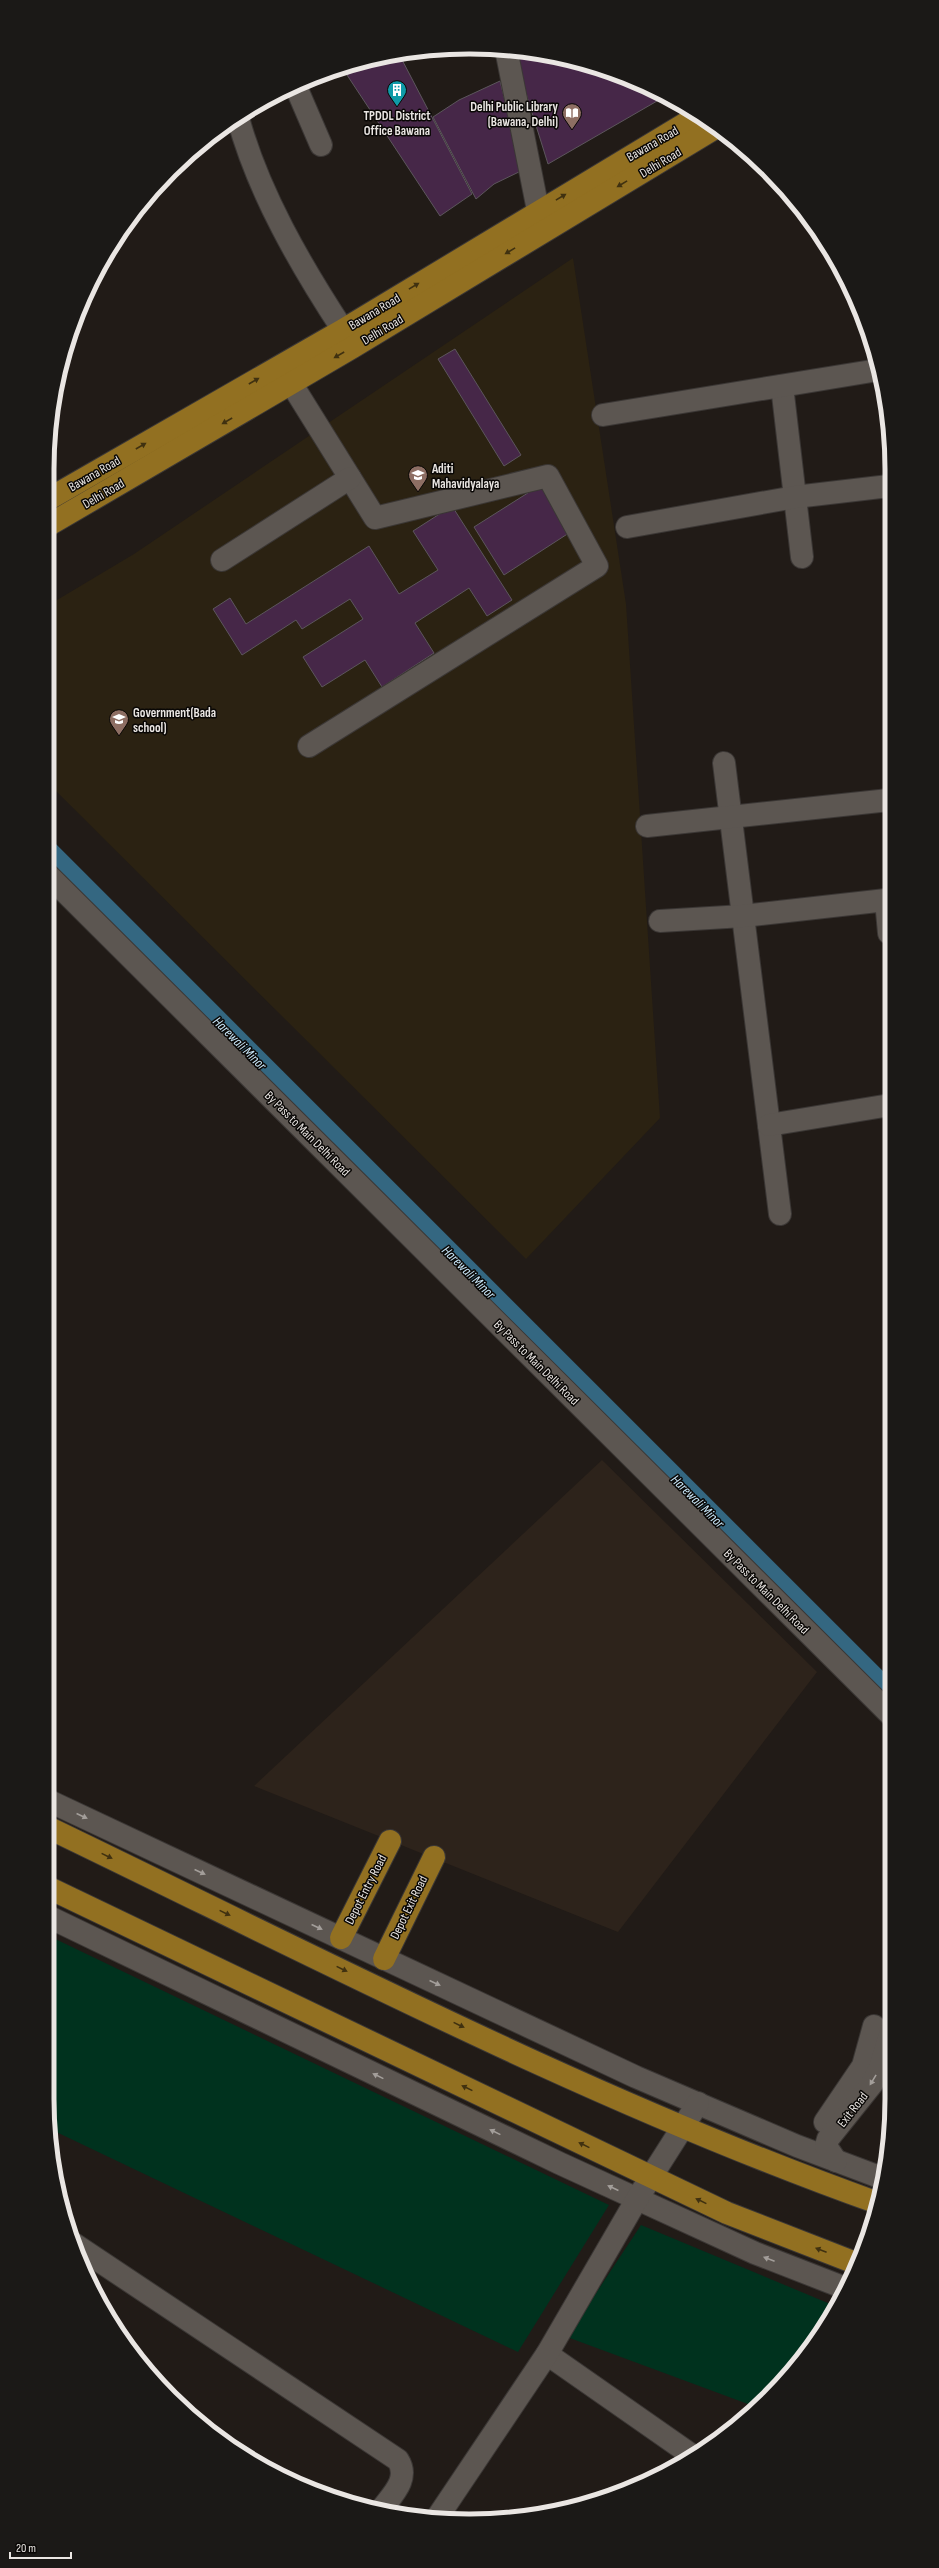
<svg xmlns="http://www.w3.org/2000/svg" width="939" height="2568" font-family="'Sofia Sans Condensed',sans-serif">
	<rect width="100%" height="100%" fill="#211b17"/>
	<polygon fill="#2d231b" points="602,1460 817,1672 618,1932 254,1786"/>
	<polygon fill="#2b2212" points="573,258 626,604 660,1118 526,1259 47,782 47,606 134,554"/>
	<g fill="#00321e">
		<polygon points="47,1935 609,2205 518,2352 50,2129 47,2098"/>
		<path d="M641,2225L835,2306C816,2342 788,2381 756,2407L567,2337Z"/>
	</g>
	<g fill="none" stroke-linecap="round" stroke-linejoin="round">
		<polyline stroke="#346781" stroke-width="21" points="47,850 891,1694"/>
	</g>
	<g fill="#462748" stroke="#5c565c">
		<polygon points="517,51 579,61 664,97 548,164 524,87"/>
		<polygon points="399,54 472,194 440,216 347,75 369,61"/>
		<polygon points="500,81 523,170 494,184 476,199 433,117 459,100"/>
		<polygon points="455,349 521,455 504,466 438,359"/>
		<polygon points="542,484 572,531 504,575 474,527"/>
		<polygon points="452,506 512,600 487,616 469,588 415,623 434,653 382,687 365,660 322,687 303,657 363,619 350,599 302,629 296,620 242,655 213,609 230,598 246,624 369,546 399,594 438,570 413,531"/>
	</g>
	<g fill="none" stroke-linecap="round" stroke-linejoin="round">
		<defs>
			<g id="minor">
				<polyline points="506,49 538,210 548,228"/>
				<polyline points="296,87 321,145"/>
				<path d="M238,118C258,192 301,266 343,330"/>
				<polyline points="291,383 375,518 548,476 597,566 309,746"/>
				<polyline points="782,386 802,557"/>
				<polyline points="603,415 878,370"/>
				<polyline points="627,527 795,497 889,486"/>
				<polyline points="222,560 350,478"/>
				<polyline points="724,763 780,1214"/>
				<polyline points="647,826 889,800"/>
				<polyline points="47,874 891,1715"/>
				<polyline points="660,921 743,916 886,900 889,933"/>
				<polyline points="769,1125 890,1105"/>
				<polyline points="47,1800 636,2077 797,2146 882,2178"/>
				<polyline points="47,1916 559,2163 755,2253 845,2288"/>
				<polyline points="825,2122 863,2066 874,2026"/>
				<polyline points="836,2161 826,2146 828,2139 872,2084 880,2068 891,2031"/>
				<path d="M74,2244L398,2460C410,2479 392,2495 381,2510"/>
				<polyline points="547,2354 693,2456"/>
				<polyline points="437,2518 547,2354 637,2199 698,2103"/>
			</g>
			<g id="major">
				<polyline points="47,500 343,330 698,116"/>
				<polyline points="47,526 353,347 715,128"/>
				<path d="M47,1827C321,1959 592,2101 878,2203"/>
				<polyline points="47,1887 727,2213 858,2264"/>
				<polyline points="341,1938 390,1841"/>
				<polyline points="384,1959 434,1857"/>
			</g>
		</defs>
		<use href="#minor" stroke="#3b3735" stroke-width="24"/>
		<use href="#major" stroke="#3b3735" stroke-width="24"/>
		<use href="#minor" stroke="#5c5651" stroke-width="22"/>
		<use href="#major" stroke="#927021" stroke-width="22"/>
	</g>
	<defs><path id="oneway-solid" d="M-6-.8H1V-3.2L6.5 0L1 3.2V.8H-6Z"/></defs>
	<g fill="#403110">
		<use href="#oneway-solid" transform="translate(622 184) rotate(149)"/>
		<use href="#oneway-solid" transform="translate(561 197) rotate(-31)"/>
		<use href="#oneway-solid" transform="translate(510 251) rotate(149)"/>
		<use href="#oneway-solid" transform="translate(414 286) rotate(-31)"/>
		<use href="#oneway-solid" transform="translate(339 355) rotate(150)"/>
		<use href="#oneway-solid" transform="translate(254 381) rotate(-30)"/>
		<use href="#oneway-solid" transform="translate(227 421) rotate(150)"/>
		<use href="#oneway-solid" transform="translate(141 446) rotate(-30)"/>
		<use href="#oneway-solid" transform="translate(107 1856) rotate(26)"/>
		<use href="#oneway-solid" transform="translate(225 1913) rotate(26)"/>
		<use href="#oneway-solid" transform="translate(342 1969) rotate(26)"/>
		<use href="#oneway-solid" transform="translate(459 2025) rotate(26)"/>
		<use href="#oneway-solid" transform="translate(467 2088) rotate(-154)"/>
		<use href="#oneway-solid" transform="translate(584 2145) rotate(-154)"/>
		<use href="#oneway-solid" transform="translate(701 2201) rotate(-154)"/>
		<use href="#oneway-solid" transform="translate(821 2250) rotate(-159)"/>
	</g>
	<g fill="#a39e9a">
		<use href="#oneway-solid" transform="translate(82 1816) rotate(25)"/>
		<use href="#oneway-solid" transform="translate(200 1872) rotate(25)"/>
		<use href="#oneway-solid" transform="translate(317 1927) rotate(25)"/>
		<use href="#oneway-solid" transform="translate(435 1983) rotate(25)"/>
		<use href="#oneway-solid" transform="translate(378 2076) rotate(-154)"/>
		<use href="#oneway-solid" transform="translate(873 2080) rotate(121)"/>
		<use href="#oneway-solid" transform="translate(495 2132) rotate(-154)"/>
		<use href="#oneway-solid" transform="translate(613 2188) rotate(-155)"/>
		<use href="#oneway-solid" transform="translate(769 2259) rotate(-159)"/>
	</g>
	<defs>
		<symbol id="building-pin" viewBox="-11 -11 22 30"><path d="M0 17L-7.5 6A9.5 9.5 0 1 1 7.5 6Z" fill="#0f9aa8" stroke="#090705"/><path d="M-4-6H4V6H1V3H-1V6H-4ZM-2.5-4.3h1.7v1.8h-1.7ZM.8-4.3h1.7v1.8H.8ZM-2.5-1h1.7V.8h-1.7ZM.8-1h1.7V.8H.8Z" fill="#fff"/></symbol>
		<symbol id="library-pin" viewBox="-11 -11 22 30"><path d="M0 17L-7.5 6A9.5 9.5 0 1 1 7.5 6Z" fill="#8d6e63" stroke="#090705"/><path d="M-6-4Q-3-5.5-.7-3.5V5Q-3 3-6 4ZM6-4Q3-5.5 .7-3.5V5Q3 3 6 4Z" fill="#fff"/></symbol>
		<symbol id="university-pin" viewBox="-11 -11 22 30"><path d="M0 17L-7.5 6A9.5 9.5 0 1 1 7.5 6Z" fill="#8d6e63" stroke="#090705"/><path d="M0-5L7-2L0 1L-7-2ZM-4 1L0 2.5L4 1V4Q0 6-4 4Z" fill="#fff"/></symbol>
		<symbol id="school-pin" viewBox="-11 -11 22 30"><path d="M0 17L-7.5 6A9.5 9.5 0 1 1 7.5 6Z" fill="#8d6e63" stroke="#090705"/><path d="M0-5L7-2L0 1L-7-2ZM-4 1L0 2.5L4 1V4Q0 6-4 4Z" fill="#fff"/></symbol>
	</defs>
	<g fill-rule="evenodd">
		<use href="#building-pin" x="386" y="79" width="22" height="30"/>
		<use href="#library-pin" x="561" y="102" width="22" height="30"/>
		<use href="#university-pin" x="407" y="464" width="22" height="30"/>
		<use href="#school-pin" x="108" y="708" width="22" height="30"/>
	</g>
	<g text-anchor="middle" stroke-width="3" stroke-linejoin="round" paint-order="stroke">
		<g font-size="13" font-weight="bold" fill="#eae6e3" stroke="#090705" text-anchor="start">
			<text x="558" y="111" text-anchor="end">Delhi Public Library<tspan x="558" dy="15">(Bawana, Delhi)</tspan></text>
			<text x="397" y="120" text-anchor="middle">TPDDL District<tspan x="397" dy="15">Office Bawana</tspan></text>
			<text x="432" y="473">Aditi<tspan x="432" dy="15">Mahavidyalaya</tspan></text>
			<text x="133" y="717">Government(Bada<tspan x="133" dy="15">school)</tspan></text>
		</g>
		<g font-size="13" fill="#eae6e3" stroke="#090705">
			<text transform="translate(652 143) rotate(-30)" y="5">Bawana Road</text>
			<text transform="translate(660 162) rotate(-31)" y="5">Delhi Road</text>
			<text transform="translate(374 311) rotate(-31)" y="5">Bawana Road</text>
			<text transform="translate(382 329) rotate(-31)" y="5">Delhi Road</text>
			<text transform="translate(94 473) rotate(-30)" y="5">Bawana Road</text>
			<text transform="translate(103 493) rotate(-30)" y="5">Delhi Road</text>
			<text transform="translate(308 1133) rotate(45)" y="5">By Pass to Main Delhi Road</text>
			<text transform="translate(537 1362) rotate(45)" y="5">By Pass to Main Delhi Road</text>
			<text transform="translate(767 1591) rotate(45)" y="5">By Pass to Main Delhi Road</text>
			<text transform="translate(365 1889) rotate(-63)" y="5">Depot Entry Road</text>
			<text transform="translate(408 1907) rotate(-64)" y="5">Depot Exit Road</text>
			<text transform="translate(852 2109) rotate(-52)" y="5">Exit Road</text>
		</g>
		<g font-size="14" font-style="italic" fill="#c9e7f9" stroke="#090705">
			<text transform="translate(240 1043) rotate(45)" y="5">Harewali Minor</text>
			<text transform="translate(469 1272) rotate(45)" y="5">Harewali Minor</text>
			<text transform="translate(698 1501) rotate(45)" y="5">Harewali Minor</text>
		</g>
	</g>
	<path d="M0 0H939V2568H0ZM469 54H470A415 415 0 0 1 885 469V2099A415 415 0 0 1 470 2514H469A415 415 0 0 1 54 2099V469A415 415 0 0 1 469 54Z" fill="#1b1917" fill-rule="evenodd"/>
	<path fill="none" stroke="#eae6e3" stroke-width="5" d="M469 54H470A415 415 0 0 1 885 469V2099A415 415 0 0 1 470 2514H469A415 415 0 0 1 54 2099V469A415 415 0 0 1 469 54Z"/>
	<path d="M10 2552v6h61v-6" fill="none" stroke="#eae6e3" stroke-width="2"/>
	<text x="16" y="2552" font-size="12" fill="#eae6e3" stroke="#090705" stroke-width="3" paint-order="stroke">20 m</text>
</svg>
